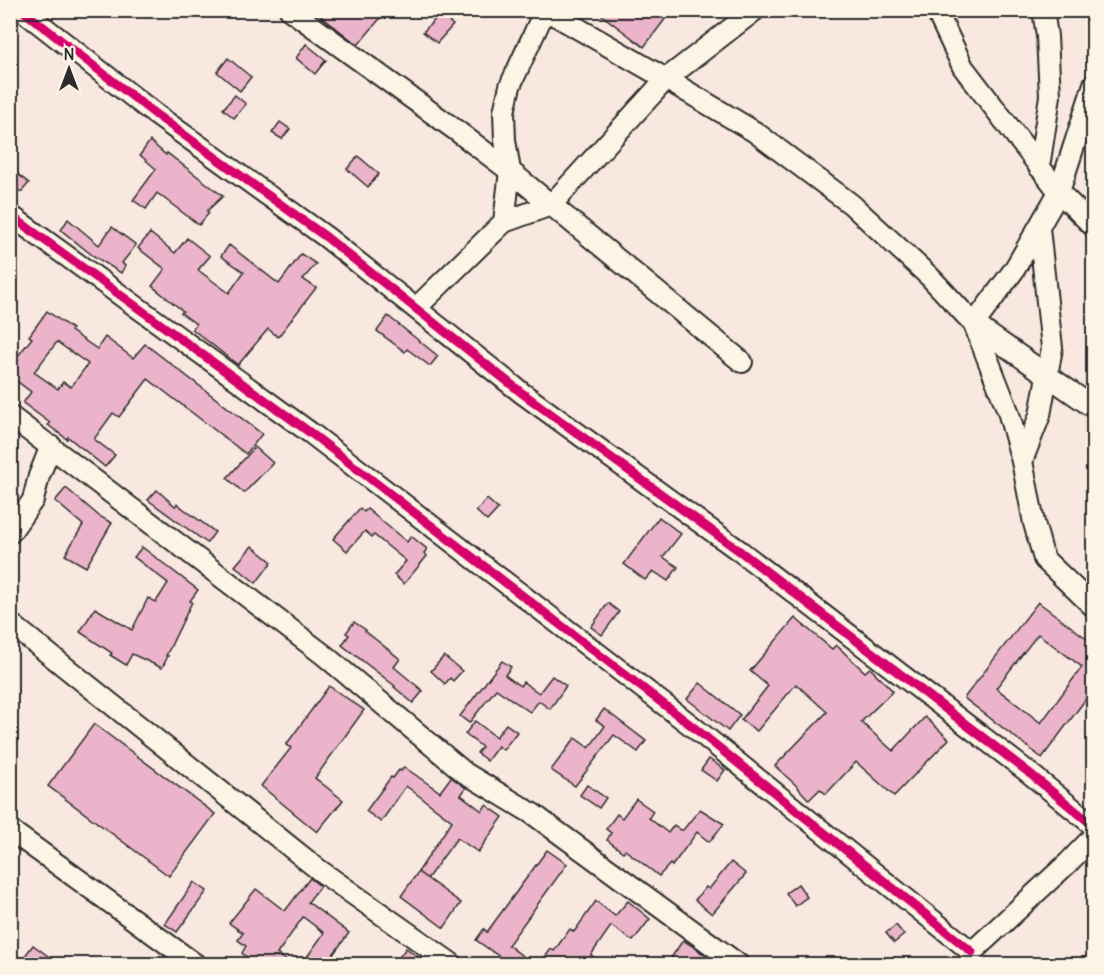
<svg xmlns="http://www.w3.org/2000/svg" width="1104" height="975" font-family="Delius,sans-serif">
	<rect width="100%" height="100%" fill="#f9e8e0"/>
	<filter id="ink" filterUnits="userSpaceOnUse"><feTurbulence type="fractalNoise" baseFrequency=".0167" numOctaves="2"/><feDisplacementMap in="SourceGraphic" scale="12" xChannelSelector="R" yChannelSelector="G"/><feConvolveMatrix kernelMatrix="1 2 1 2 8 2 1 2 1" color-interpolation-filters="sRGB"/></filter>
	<g filter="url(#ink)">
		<g fill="#ecb4ca" stroke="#2b2b2b" stroke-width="1.5" fill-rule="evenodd">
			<polygon points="313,10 387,10 358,45"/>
			<polygon points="595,10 672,10 644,47"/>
			<polygon points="440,14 453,25 437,43 423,32"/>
			<polygon points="306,44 326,60 315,74 296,58"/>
			<polygon points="228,58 251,77 240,91 217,72"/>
			<polygon points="235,95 246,104 234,118 223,109"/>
			<polygon points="280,122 290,129 282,139 272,133"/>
			<polygon points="150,141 166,155 167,153 223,196 207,211 209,213 199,225 157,193 146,209 133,200 156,169 140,155"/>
			<polygon points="358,156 379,174 368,187 347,169"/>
			<polygon points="10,168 29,183 21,192 10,184"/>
			<polygon points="68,219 99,245 112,227 136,245 122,263 125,266 121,273 92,255 61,230"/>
			<polygon points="150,233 175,253 187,238 210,256 198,270 229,293 244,272 221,256 229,245 279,284 301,254 316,264 303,279 316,288 278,337 268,329 238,365 192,329 196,324 181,313 183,311 152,286 165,269 138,248"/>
			<path d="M47,311L72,329L71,331L97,349L105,337L133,358L145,344L262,434L246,454L148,379L119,417L113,413L94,439L115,455L105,467L68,437L67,439L48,425L50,423L23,403L31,392L10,376V366L32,338L29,336ZM57,342L88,364L71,387L63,382L58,389L34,372Z"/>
			<polygon points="388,316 438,356 430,366 407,349 405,352 377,331"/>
			<polygon points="255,447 273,463 244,493 227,478"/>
			<polygon points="66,488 99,516 112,523 86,567 65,555 83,525 55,501"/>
			<polygon points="157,490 175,506 177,504 215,532 207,543 148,500"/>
			<polygon points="487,499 498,509 487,521 476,511"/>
			<polygon points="360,508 364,512 367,509 407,542 411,536 427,549 424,553 427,556 404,584 394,575 406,561 374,535 372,537 365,531 347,551 333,539"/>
			<polygon points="659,517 681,534 663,557 678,567 668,581 653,571 645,580 624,564"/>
			<polygon points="252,546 272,562 256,583 235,566"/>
			<polygon points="142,547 198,590 190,601 192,602 166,656 168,656 162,668 132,654 126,665 110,655 112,653 80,632 95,608 132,630 148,598 156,602 168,583 134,557"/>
			<path d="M1038,602L1094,644V688L1042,758L964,698ZM1038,634L1082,667L1041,723L996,688Z"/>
			<polygon points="608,603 619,612 602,635 591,627"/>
			<polygon points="795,618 832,649 836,645 865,672 870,668 893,691 861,722 893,751 925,717 949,739 894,796 856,762 826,794 820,789 809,800 799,789 799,788 775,766 827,712 796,684 757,731 741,720 768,686 750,671"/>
			<polygon points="354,622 366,630 365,631 400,659 394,667 423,691 413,703 394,687 395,686 342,645 349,635 346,633"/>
			<polygon points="444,656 462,671 453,681 450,678 445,684 431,671"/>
			<polygon points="502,661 511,667 505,675 520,686 523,682 539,693 552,676 566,686 550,709 539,701 530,712 496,689 469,723 460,716"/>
			<polygon points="700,683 740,715 728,731 687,699"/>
			<polygon points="329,686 364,710 315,778 343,800 317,832 261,786 291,748 286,745"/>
			<polygon points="604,709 646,741 638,752 614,735 575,786 551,770 575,738 589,748 605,726 596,720"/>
			<polygon points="475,721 496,737 506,724 517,732 503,750 498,746 487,761 477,753 482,747 465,734"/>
			<polygon points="94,724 215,814 169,876 48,786"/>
			<polygon points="709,759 725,770 717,781 701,770"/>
			<polygon points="404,767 440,792 451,777 466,788 461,795 482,811 486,805 503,817 478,852 457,838 427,879 418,872 452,821 406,786 381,822 366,811 391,777 393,778 399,770 401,771"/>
			<polygon points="587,785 606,798 599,808 580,795"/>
			<polygon points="636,799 653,811 649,818 668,833 674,825 681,830 683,830 700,809 724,824 709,842 697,832 672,866 670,864 659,876 625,850 623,852 607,840 611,833 606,829 617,814 622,818"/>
			<polygon points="547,850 567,864 508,945 533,964 510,964 476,940 484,929 487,932"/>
			<polygon points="731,862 746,874 712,914 695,900 706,887 709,889"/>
			<polygon points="418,872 461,903 444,928 401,896"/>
			<polygon points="310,878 320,886 308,902 349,933 326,964 302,964 324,933 303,917 277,954 292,964 245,964 249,959 242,953 246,946 238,940 243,933 229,923 256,889 285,911"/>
			<polygon points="194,882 207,891 177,932 165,924"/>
			<polygon points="798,884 807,897 795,906 786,893"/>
			<polygon points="596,901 615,916 628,901 650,919 633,941 611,926 591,955 603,964 540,964 551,949 554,951 570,929 574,932"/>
			<polygon points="896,925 904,935 894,943 886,933"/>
			<polygon points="683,940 694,947 716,964 682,964 671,958"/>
			<polygon points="33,945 59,964 19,964"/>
			<polygon points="406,948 428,964 394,964"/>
		</g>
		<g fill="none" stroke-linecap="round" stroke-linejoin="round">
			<defs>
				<g id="minor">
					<polyline points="22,10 155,114 326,237 522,393 741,552 1028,772 1094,826"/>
					<polyline points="290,10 457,131 510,171 742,362"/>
					<polyline points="546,10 666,79 755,132 851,204 930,277 974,324 1094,408"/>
					<polyline points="936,10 963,67 1059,192 1094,227"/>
					<polyline points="1039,167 1050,96 1047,36 1043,10"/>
					<polyline points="10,215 312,434 692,726 972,952"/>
					<polyline points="504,222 551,205 666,79 755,10"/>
					<polyline points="416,308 504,222 510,171 505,140 504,112 510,86 545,10"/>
					<polyline points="974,324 1008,411 1022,461 1034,523 1044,559 1094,607"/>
					<polyline points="974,324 1014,270 1059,192 1094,84"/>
					<polyline points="10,416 324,655 465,773 533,814 738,964"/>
					<polyline points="1022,461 1040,415 1052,348 1039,228"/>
					<polyline points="10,533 33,500 39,476 51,446"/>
					<polyline points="10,623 319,870 452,964"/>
					<polyline points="10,830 195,964"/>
					<polyline points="970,964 972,952 1069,862 1094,836"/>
				</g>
			</defs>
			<use href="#minor" stroke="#2b2b2b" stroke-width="24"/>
			<use href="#minor" stroke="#fcf5e5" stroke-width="20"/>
			<defs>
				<g id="cycleway">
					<polyline points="22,10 155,114 326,237 522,393 741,552 1028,772 1094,826"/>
					<polyline points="10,215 312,434 692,726 972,952"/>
				</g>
			</defs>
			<use href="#cycleway" stroke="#fcf5e5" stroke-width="13"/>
			<use href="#cycleway" stroke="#d6006c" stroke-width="9"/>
		</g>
	</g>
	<rect width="1104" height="975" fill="none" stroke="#fcf5e5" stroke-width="36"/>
	<rect x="18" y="18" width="1068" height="939" fill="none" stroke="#2b2b2b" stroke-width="2" filter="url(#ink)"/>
	<g transform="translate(69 69)" stroke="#fcf5e5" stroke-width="4.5" paint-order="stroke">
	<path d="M0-4.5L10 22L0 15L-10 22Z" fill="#2b2b2b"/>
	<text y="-9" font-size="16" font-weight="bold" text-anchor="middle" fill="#2b2b2b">N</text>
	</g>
</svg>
